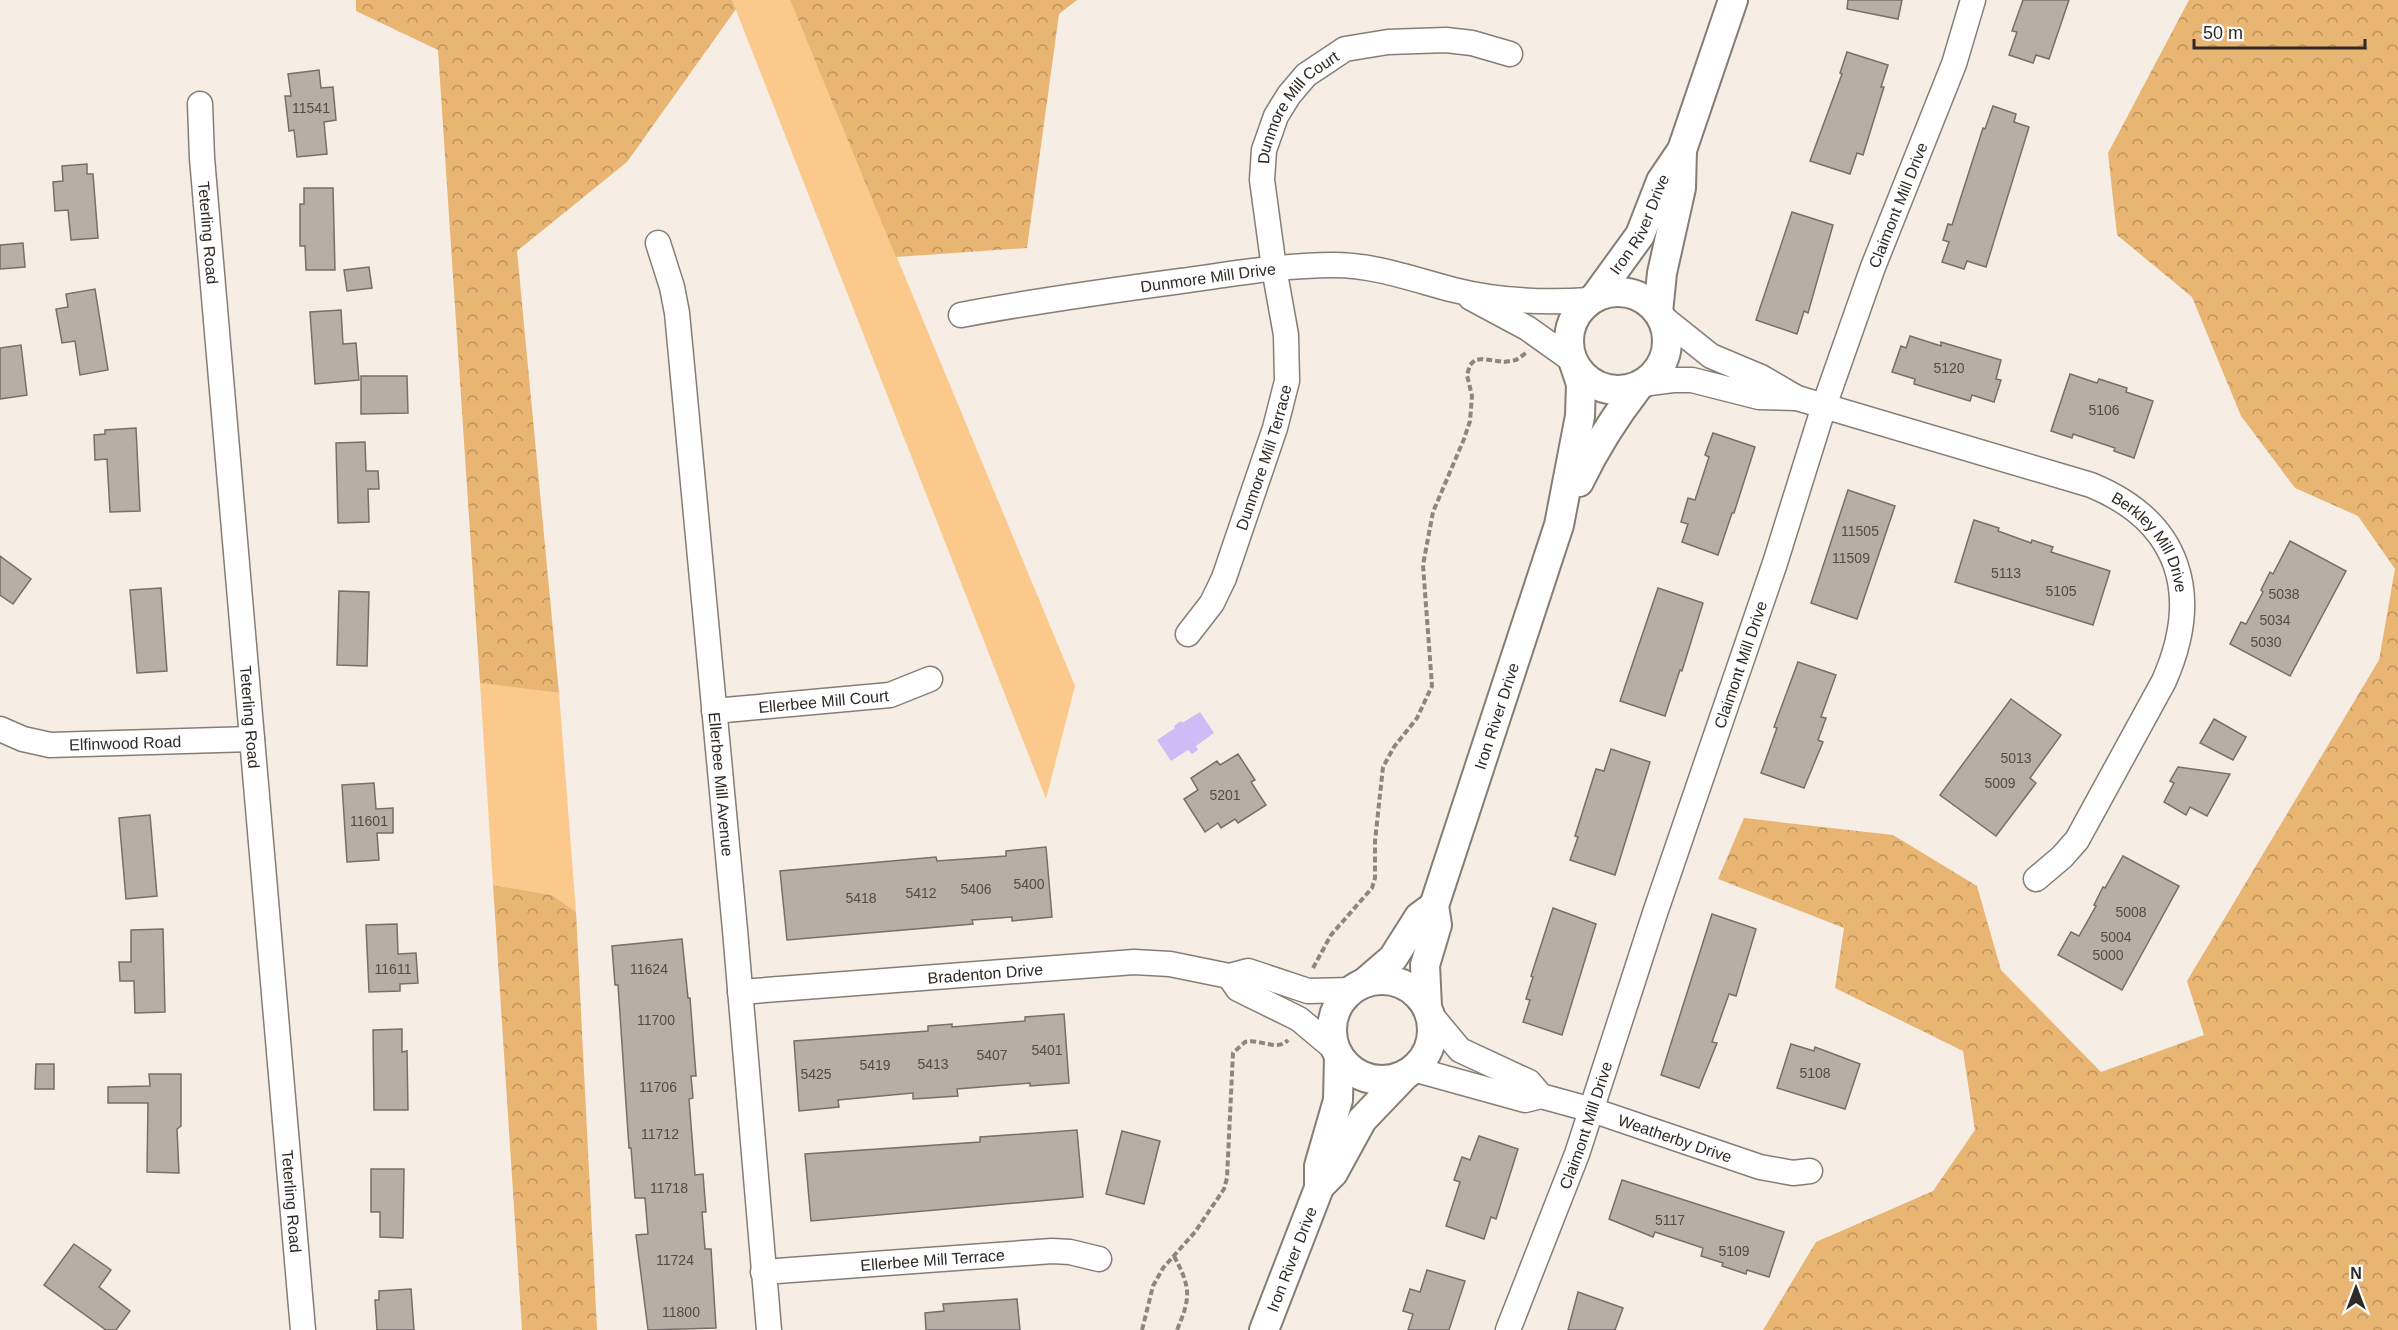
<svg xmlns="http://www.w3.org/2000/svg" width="2398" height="1330" font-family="Arial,sans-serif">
	<defs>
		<pattern id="forest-crowns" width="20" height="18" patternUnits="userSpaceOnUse" patternTransform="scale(1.5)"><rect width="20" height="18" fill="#e9b573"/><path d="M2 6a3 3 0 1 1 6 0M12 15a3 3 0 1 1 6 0" fill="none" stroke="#bd935e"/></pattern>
	</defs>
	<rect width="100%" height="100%" fill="#f6ede4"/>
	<g fill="#fbc98b">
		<polygon points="732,0 790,0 1075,686 1046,799"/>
		<polygon points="480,683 559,693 576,912 552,895 493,885"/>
	</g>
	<g fill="url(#forest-crowns)">
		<polygon points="356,0 732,0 736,9 627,162 517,251 559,693 480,683 438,50 356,11"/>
		<polygon points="790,0 1077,0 1059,14 1027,248 896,257"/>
		<polygon points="2189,0 2398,0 2398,1330 1763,1330 1816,1242 1933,1191 1975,1130 1963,1051 1835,988 1844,928 1718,879 1744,818 1893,835 1977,886 2001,970 2101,1072 2204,1035 2187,981 2379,660 2395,569 2358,516 2295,488 2241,416 2192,297 2117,235 2108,153"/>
		<polygon points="493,885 552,895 576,912 597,1330 522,1330"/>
	</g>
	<polygon fill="#cebcf6" points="1200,712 1214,733 1196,746 1198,750 1192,754 1188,750 1171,761 1157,740 1175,728 1174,726 1181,721 1182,723"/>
	<g fill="#b7afa6" stroke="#777068" stroke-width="1.5">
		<polygon points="1848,0 1902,0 1898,19 1847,9"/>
		<polygon points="2023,0 2069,0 2049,59 2036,55 2033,63 2009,55 2017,32 2012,31"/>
		<polygon points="1847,52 1888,65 1881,87 1884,87 1863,155 1857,153 1850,174 1810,161 1842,74 1840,73"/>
		<polygon points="319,70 321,88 333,87 336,120 324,122 327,154 297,157 294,130 289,131 285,96 291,96 288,74"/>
		<polygon points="1993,106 2016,114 2014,122 2029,127 1986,267 1967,261 1964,269 1942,262 1949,242 1943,240 1948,224 1952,225 1983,128 1985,129"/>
		<polygon points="87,164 87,174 93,174 98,238 71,240 68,210 55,211 53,182 63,181 62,166"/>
		<polygon points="304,188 333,188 335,270 306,270 305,246 300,246 300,204 304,204"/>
		<polygon points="1792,212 1833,225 1808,313 1804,311 1797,334 1756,320"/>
		<polygon points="23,243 25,267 0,269 0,245"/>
		<polygon points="369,267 372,288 347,291 344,270"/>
		<polygon points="95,289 108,370 80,375 75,341 62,343 56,309 68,307 66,294"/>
		<polygon points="341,310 343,344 356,343 359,380 315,384 310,312"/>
		<polygon points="1910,336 1941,346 1941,342 2001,360 1996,379 2001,380 1994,402 1972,395 1970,401 1914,384 1915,379 1892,372 1901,346 1906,348"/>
		<polygon points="21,345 27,395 0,399 0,348"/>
		<polygon points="2070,374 2097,383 2099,379 2127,388 2126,392 2153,401 2134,458 2114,451 2115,448 2073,434 2072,438 2051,431"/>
		<polygon points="361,376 407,376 408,413 361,414"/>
		<polygon points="136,428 140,511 110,512 107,459 95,460 94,435 105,434 105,430"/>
		<polygon points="1713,433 1755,447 1734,513 1732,513 1718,555 1682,542 1688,524 1681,522 1688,498 1695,500 1709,457 1705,455"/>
		<polygon points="365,442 366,471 378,471 379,489 368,489 369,522 338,523 336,443"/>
		<polygon points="1848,490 1895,506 1857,619 1811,603"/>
		<polygon points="1974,520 1999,528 1998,531 2031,543 2032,540 2053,547 2051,552 2110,571 2093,625 1955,582"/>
		<polygon points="2290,541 2346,571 2290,676 2230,644 2241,622 2246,624 2263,592 2261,590 2270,572 2273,574"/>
		<polygon points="0,556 31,579 13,604 0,595"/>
		<polygon points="161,588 167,671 137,673 130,590"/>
		<polygon points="1658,588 1703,603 1682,671 1680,670 1665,716 1620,701"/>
		<polygon points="339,591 369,592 367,666 337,665"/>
		<polygon points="1798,662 1836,675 1821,717 1826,718 1818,740 1823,742 1804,788 1761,773 1777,728 1774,727"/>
		<polygon points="2011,699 2061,735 2030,778 2036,783 1996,836 1940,795"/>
		<polygon points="2214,719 2246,737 2233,760 2200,743"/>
		<polygon points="1611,749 1650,762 1615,875 1570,860 1578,837 1575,836 1596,769 1604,771"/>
		<polygon points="1238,754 1255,780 1251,782 1266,805 1238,823 1235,819 1221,828 1218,823 1205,832 1184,799 1198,790 1191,778 1217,761 1220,765"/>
		<polygon points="2178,767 2230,774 2207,816 2190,807 2186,815 2164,802 2174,783 2170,781"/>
		<polygon points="374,783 376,809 393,808 393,833 377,833 379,860 347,862 342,785"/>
		<polygon points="150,815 157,896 126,899 119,818"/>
		<polygon points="1046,847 1052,917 1012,921 1012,917 972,920 973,924 787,940 780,871 936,857 937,861 1006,856 1006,851"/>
		<polygon points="2123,856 2179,886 2122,990 2058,955 2071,932 2079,936 2096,906 2094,905 2103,887 2105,888"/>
		<polygon points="1553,908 1596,924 1562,1035 1523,1022 1530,1000 1526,999 1533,977 1531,976"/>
		<polygon points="1712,914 1756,929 1736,996 1729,994 1712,1042 1717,1043 1699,1088 1661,1075"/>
		<polygon points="397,924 398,954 416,953 418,983 400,984 400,991 369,992 366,925"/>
		<polygon points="163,929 165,1012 135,1013 134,981 120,981 119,962 131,962 131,930"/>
		<polygon points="682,939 688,998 690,998 696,1076 691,1076 693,1098 689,1099 695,1175 703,1174 706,1212 702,1212 705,1249 711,1249 716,1328 648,1330 636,1235 648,1234 645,1198 635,1198 631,1148 629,1148 618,985 615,985 612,946"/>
		<polygon points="1064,1014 1069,1083 1030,1086 1030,1083 957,1089 958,1096 913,1099 913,1093 838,1100 839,1107 799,1111 794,1041 928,1031 928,1026 952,1024 952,1027 1025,1021 1025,1017"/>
		<polygon points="402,1029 402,1052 407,1051 408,1110 374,1110 373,1030"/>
		<polygon points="1791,1044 1814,1051 1815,1047 1860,1064 1845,1109 1777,1088"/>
		<polygon points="36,1064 54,1064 54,1089 35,1089"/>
		<polygon points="149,1074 181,1074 181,1126 177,1129 179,1173 147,1172 148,1103 108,1103 108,1087 150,1086"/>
		<polygon points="1077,1130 1083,1197 811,1221 805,1154 980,1142 980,1137"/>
		<polygon points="1122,1131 1160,1141 1144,1204 1106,1194"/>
		<polygon points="1479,1136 1518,1149 1496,1219 1491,1217 1484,1239 1446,1226 1460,1182 1454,1180 1462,1157 1470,1160"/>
		<polygon points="371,1169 404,1169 403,1238 380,1237 380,1212 371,1212"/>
		<polygon points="1622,1180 1784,1232 1769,1277 1747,1270 1746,1274 1722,1266 1723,1263 1701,1256 1703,1248 1655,1232 1653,1237 1609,1219"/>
		<polygon points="74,1244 111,1270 99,1287 130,1311 116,1330 106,1330 44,1285"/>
		<polygon points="1427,1270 1465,1281 1449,1330 1408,1330 1413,1314 1403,1311 1410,1289 1420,1292"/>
		<polygon points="411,1289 414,1330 377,1330 375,1300 379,1300 379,1291"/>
		<polygon points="1578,1292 1623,1308 1615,1330 1568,1330"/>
		<polygon points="1017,1299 1020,1330 926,1330 925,1313 944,1311 943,1304"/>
	</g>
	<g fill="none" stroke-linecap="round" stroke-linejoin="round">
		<defs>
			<g id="minor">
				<path id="s1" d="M200,104L202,158L303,1330"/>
				<path id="s2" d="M658,243L672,287L677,313L735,930L769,1330"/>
				<polyline points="1471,298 1527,328 1572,360"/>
				<path id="s3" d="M961,315C1034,301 1107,291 1181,281C1232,274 1283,265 1334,265C1376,265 1415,280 1454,290C1498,301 1545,303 1590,300"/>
				<polyline points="1642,384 1673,380 1692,380 1759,397 1797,398 1761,377 1711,356 1661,316"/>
				<path id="s4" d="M1797,398L2091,485C2181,522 2202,595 2164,681L2077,840L2062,857L2036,879"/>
				<path id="s5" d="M1188,634L1212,603L1224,578L1275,428L1287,381L1286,335L1274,268L1262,180L1264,150L1276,116L1289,95L1306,75L1345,49L1388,42L1446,40L1472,43L1510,54"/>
				<path id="s6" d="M714,711L890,695L930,679"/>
				<path id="s7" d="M0,729L23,739L50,745L252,739"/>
				<polyline points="1229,976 1238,989 1299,1019 1336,1050"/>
				<path id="s8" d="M740,992L1134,962L1170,964L1229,976L1248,971L1308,991L1352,990"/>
				<path id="s9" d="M1430,1014L1460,1050L1529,1082L1541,1096L1592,1110L1760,1167L1793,1173L1810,1171"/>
				<polyline points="1413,1069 1525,1100 1541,1096"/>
				<path id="s10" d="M763,1272L1052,1251L1070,1252L1099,1259"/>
				<path id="s11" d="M1508,1330L1577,1154L1655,913L1775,563L1824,406L1873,267L1954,64L1973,0"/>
			</g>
			<g id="tertiary">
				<circle cx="1618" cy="341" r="49"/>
				<path id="s12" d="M1595,297L1640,235L1661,181L1682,150L1733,0"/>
				<polyline points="1658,312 1662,273 1681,188 1682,150"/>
				<path d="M1579,482C1595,448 1615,417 1638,387"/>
				<circle cx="1382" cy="1030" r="50"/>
				<polyline points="1364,983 1393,958 1419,917 1434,906"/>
				<path id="s13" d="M1427,1007L1425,965L1437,925L1434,906L1559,525L1580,416L1581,384L1575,366"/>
				<polyline points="1320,1186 1333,1173 1362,1120 1406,1074"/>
				<path id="s14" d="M1264,1330L1319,1188V1166L1338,1100L1339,1056"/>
			</g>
		</defs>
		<use href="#minor" stroke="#857e75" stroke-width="27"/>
		<use href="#tertiary" stroke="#857e75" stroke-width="32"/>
		<g stroke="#8d8780" stroke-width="4" stroke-dasharray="6 3" stroke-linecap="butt">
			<polyline points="1313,968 1331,935 1372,888 1375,878 1375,841 1383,767 1394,747 1417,718 1432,686 1423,565 1433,512 1464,439 1470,421 1472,396 1467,375 1470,365 1475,360 1483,359 1504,362 1516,360 1526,353"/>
			<path d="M1174,1256C1191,1288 1191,1297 1177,1330"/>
			<path d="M1142,1330L1153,1286L1163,1268L1195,1232L1224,1189L1227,1178L1233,1053L1245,1042C1259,1038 1277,1052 1288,1040"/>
		</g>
		<use href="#minor" stroke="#fff" stroke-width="24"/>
		<use href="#tertiary" stroke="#fff" stroke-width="28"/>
	</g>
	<g text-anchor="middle" stroke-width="4.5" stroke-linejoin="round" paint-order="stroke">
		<g font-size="14" fill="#504c47">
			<text x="311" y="113">11541</text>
			<text x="1949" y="373">5120</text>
			<text x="2104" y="415">5106</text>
			<text x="1860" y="536">11505</text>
			<text x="1851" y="563">11509</text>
			<text x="2006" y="578">5113</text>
			<text x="2061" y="596">5105</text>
			<text x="2284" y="599">5038</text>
			<text x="2275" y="625">5034</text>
			<text x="2266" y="647">5030</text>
			<text x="2016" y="763">5013</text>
			<text x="2000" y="788">5009</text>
			<text x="1225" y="800">5201</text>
			<text x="369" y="826">11601</text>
			<text x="1029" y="889">5400</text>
			<text x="976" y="894">5406</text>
			<text x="921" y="898">5412</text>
			<text x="861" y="903">5418</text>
			<text x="2131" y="917">5008</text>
			<text x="2116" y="942">5004</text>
			<text x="2108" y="960">5000</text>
			<text x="393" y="974">11611</text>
			<text x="649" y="974">11624</text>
			<text x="656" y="1025">11700</text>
			<text x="1047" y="1055">5401</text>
			<text x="992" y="1060">5407</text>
			<text x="933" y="1069">5413</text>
			<text x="875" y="1070">5419</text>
			<text x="1815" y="1078">5108</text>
			<text x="816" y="1079">5425</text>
			<text x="658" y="1092">11706</text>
			<text x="660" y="1139">11712</text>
			<text x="669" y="1193">11718</text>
			<text x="1670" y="1225">5117</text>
			<text x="1734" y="1256">5109</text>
			<text x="675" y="1265">11724</text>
			<text x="681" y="1317">11800</text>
		</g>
		<g font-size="16" fill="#2e2b27" stroke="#fff">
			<text dy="6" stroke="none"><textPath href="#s5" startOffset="562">Dunmore Mill Court</textPath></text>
			<text dy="6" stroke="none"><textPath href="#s11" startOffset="1191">Claimont Mill Drive</textPath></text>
			<text dy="6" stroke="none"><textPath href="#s12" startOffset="86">Iron River Drive</textPath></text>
			<text dy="6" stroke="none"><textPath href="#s1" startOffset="129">Teterling Road</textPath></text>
			<text dy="6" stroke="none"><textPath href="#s3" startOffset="250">Dunmore Mill Drive</textPath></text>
			<text dy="6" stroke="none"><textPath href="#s5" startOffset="194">Dunmore Mill Terrace</textPath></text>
			<text dy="6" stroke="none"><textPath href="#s4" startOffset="393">Berkley Mill Drive</textPath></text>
			<text dy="6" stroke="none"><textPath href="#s11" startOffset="705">Claimont Mill Drive</textPath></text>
			<text dy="6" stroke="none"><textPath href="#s6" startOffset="110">Ellerbee Mill Court</textPath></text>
			<text dy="6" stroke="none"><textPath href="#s13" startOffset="303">Iron River Drive</textPath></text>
			<text dy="6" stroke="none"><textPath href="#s1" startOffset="615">Teterling Road</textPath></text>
			<text dy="6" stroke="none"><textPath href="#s7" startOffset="128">Elfinwood Road</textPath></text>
			<text dy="6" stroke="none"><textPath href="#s2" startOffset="546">Ellerbee Mill Avenue</textPath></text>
			<text dy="6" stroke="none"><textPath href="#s8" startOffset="246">Bradenton Drive</textPath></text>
			<text dy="6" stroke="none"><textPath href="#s11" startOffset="219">Claimont Mill Drive</textPath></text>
			<text dy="6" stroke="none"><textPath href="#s9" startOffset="282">Weatherby Drive</textPath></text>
			<text dy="6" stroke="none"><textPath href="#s1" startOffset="1101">Teterling Road</textPath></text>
			<text dy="6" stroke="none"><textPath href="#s14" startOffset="76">Iron River Drive</textPath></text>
			<text dy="6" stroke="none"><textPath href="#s10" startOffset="170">Ellerbee Mill Terrace</textPath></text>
		</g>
	</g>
	<g transform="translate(2356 1288)" stroke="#ffffff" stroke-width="4.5" paint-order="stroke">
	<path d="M0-4.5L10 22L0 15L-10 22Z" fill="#2e2b27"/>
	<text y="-9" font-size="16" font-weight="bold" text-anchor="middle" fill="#2e2b27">N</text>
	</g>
	<path d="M2194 39v9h171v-9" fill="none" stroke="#2e2b27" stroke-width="3"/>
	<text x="2203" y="39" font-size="18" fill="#2e2b27" stroke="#ffffff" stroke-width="4.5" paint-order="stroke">50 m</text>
</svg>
